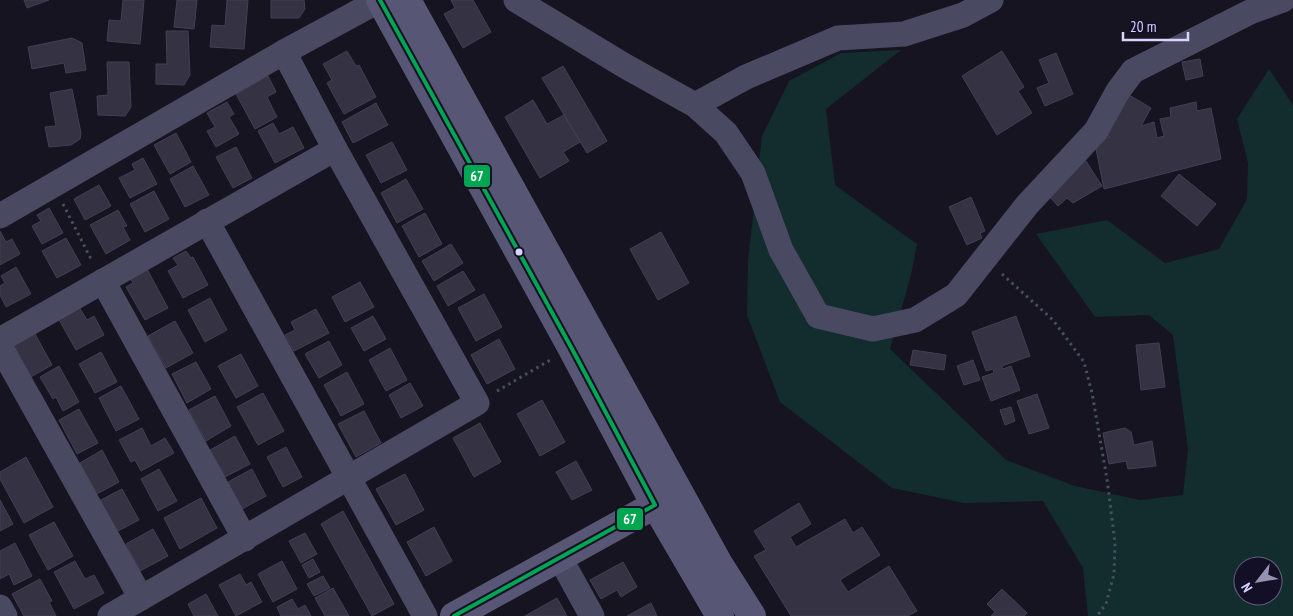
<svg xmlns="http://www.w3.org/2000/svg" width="1293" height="616" font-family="'PT Sans Narrow',sans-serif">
	<rect width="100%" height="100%" fill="#161421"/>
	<path fill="#132c2d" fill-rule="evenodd" d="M901,50L826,109L835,185L917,244L911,275L890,349L1006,460L1075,486L1140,500L1183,495L1188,449L1173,335L1149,315L1095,317L1036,234L1107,220L1165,263L1219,249L1247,199L1248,163L1237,119L1269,69L1293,105V616H1088L1083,568L1043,501L964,503L892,488L780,402L747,315L748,261L762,136L789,81L841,53ZM1243,566H1273V596H1243Z"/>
	<g fill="#343243" stroke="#433f54">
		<polygon points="24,0 49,0 27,8"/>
		<polygon points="123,0 144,0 140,44 107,41 109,20 121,21"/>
		<polygon points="177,0 197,0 194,29 174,27"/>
		<polygon points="227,0 248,0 244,49 210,47 212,25 225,26"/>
		<polygon points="271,0 304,0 305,9 299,18 271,18"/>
		<polygon points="451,0 473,0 491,32 463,48 444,14 455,8"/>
		<polygon points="166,31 188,31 190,75 184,85 156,84 156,64 167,64"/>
		<polygon points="72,38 82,43 86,70 66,73 64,63 32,69 28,47"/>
		<polygon points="347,51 356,66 359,65 376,97 344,114 327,83 332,80 323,64"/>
		<polygon points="1002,51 1024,87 1018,91 1032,113 997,135 962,76"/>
		<polygon points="1056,53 1073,94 1045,106 1037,88 1049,83 1039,60"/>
		<polygon points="1200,59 1203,76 1186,80 1182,62"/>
		<polygon points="107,62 129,62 131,107 125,116 98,115 97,96 108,95"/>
		<polygon points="563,66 607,141 587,153 542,78"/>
		<polygon points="268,76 276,92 267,97 277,117 255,129 236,94"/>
		<polygon points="72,89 81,133 80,139 71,145 49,147 45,127 56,126 50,93"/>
		<polygon points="1129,95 1151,108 1141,126 1154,122 1157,138 1164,136 1160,119 1171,117 1170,108 1196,102 1197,111 1211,108 1221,159 1104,189 1096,149 1104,138 1110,137 1106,135"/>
		<polygon points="533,100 547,124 564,115 580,142 563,152 569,161 540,178 505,117"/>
		<polygon points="227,102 234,114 229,117 239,134 216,147 207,131 215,127 207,113"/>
		<polygon points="376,103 388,125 353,143 342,122"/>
		<polygon points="273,123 279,134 293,127 304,148 275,163 258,131"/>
		<polygon points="176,133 191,162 170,174 154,145"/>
		<polygon points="392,142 407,170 381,183 366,155"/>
		<polygon points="236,147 252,178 233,188 216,157"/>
		<polygon points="143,158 157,184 130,198 119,178 135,170 132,164"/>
		<polygon points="1086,161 1102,186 1073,203 1067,198 1058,206 1048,195 1071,172"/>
		<polygon points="193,166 209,195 185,207 170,179"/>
		<polygon points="1179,174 1216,204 1197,226 1161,196"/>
		<polygon points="406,179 423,209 397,223 381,193"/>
		<polygon points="99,185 111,206 85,220 74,199"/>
		<polygon points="154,191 169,219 145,232 130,204"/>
		<polygon points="971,197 985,231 980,233 982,238 967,245 949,207"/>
		<polygon points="49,208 63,233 42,244 32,226 41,221 37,215"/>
		<polygon points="118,210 127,226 123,227 130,240 106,254 90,225"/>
		<polygon points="425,213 442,244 419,257 402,226"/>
		<polygon points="0,231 6,242 12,239 20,254 0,265"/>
		<polygon points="661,232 689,283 658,300 630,249"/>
		<polygon points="66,238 81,265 57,278 42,251"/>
		<polygon points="451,244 463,263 434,281 422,261"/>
		<polygon points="186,251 191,258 193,257 208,285 183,298 168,271 178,265 173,258"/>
		<polygon points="16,267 31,294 6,307 0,295 0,286 5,283 1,276"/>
		<polygon points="147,269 168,308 145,320 126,287 133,283 130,278"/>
		<polygon points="463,271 475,290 448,306 437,286"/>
		<polygon points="360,282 374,307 345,322 332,297"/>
		<polygon points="484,294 502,327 476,341 458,308"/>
		<polygon points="210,298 227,330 205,342 188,310"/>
		<polygon points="79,307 87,320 94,316 104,335 76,350 58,318"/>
		<polygon points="316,309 329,333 294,351 285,335 295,330 291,322"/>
		<polygon points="373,316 386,339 364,351 351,328"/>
		<polygon points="1016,316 1030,356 1002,366 1003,369 1011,366 1020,390 991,401 982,377 994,373 993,369 986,371 972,332"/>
		<polygon points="175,321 193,353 166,368 148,336"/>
		<polygon points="34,332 52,365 27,379 8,346"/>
		<polygon points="499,339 515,369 487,384 471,355"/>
		<polygon points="329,341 342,365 319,378 305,354"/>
		<polygon points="1159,343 1165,387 1141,390 1136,345"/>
		<polygon points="390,348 407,380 386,391 369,360"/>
		<polygon points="913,350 946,355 944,370 910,365"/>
		<polygon points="101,352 117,382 95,393 79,364"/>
		<polygon points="241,354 258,386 236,398 218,366"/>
		<polygon points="973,360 980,380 964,385 957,366"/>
		<polygon points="196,362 211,389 187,403 172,374"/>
		<polygon points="59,366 79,402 63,411 56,397 53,399 40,377"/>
		<polygon points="347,372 364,404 341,416 324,385"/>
		<polygon points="410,383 423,406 401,418 389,395"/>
		<polygon points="121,386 139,419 116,431 99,398"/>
		<polygon points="263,393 284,431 258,445 237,407"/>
		<polygon points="1037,394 1049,428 1029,434 1017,401"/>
		<polygon points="215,396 231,426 206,441 189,410"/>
		<polygon points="542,400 565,442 540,456 517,414"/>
		<polygon points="1011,407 1015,421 1005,425 1000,410"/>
		<polygon points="79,409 98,443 77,454 59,420"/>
		<polygon points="364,411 381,443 356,457 338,424"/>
		<polygon points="480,423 501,462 474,477 453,438"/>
		<polygon points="142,428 151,446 165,438 174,453 141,471 135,460 131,462 119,440"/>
		<polygon points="1125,428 1131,432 1134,445 1152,441 1156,466 1128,469 1126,461 1109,464 1103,433"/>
		<polygon points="235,436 250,464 225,477 210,450"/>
		<polygon points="286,447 302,477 283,487 267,457"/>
		<polygon points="102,450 119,482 97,494 80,463"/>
		<polygon points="26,457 53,507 24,523 0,479 0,472"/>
		<polygon points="576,461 592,490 572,500 556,472"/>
		<polygon points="159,469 177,501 158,511 141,479"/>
		<polygon points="252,469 266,496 242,509 228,482"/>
		<polygon points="405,474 424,510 396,525 376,489"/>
		<polygon points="122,489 139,520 114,533 97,502"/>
		<polygon points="201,498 217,528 180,549 164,518"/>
		<polygon points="0,500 13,524 0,531"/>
		<polygon points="799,503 811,524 790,537 796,547 845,519 853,533 862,527 880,555 840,580 848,592 889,566 917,611 908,616 791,616 754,556 766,550 754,531"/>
		<polygon points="343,511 394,604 372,616 321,524"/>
		<polygon points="54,522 73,556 48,570 29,535"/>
		<polygon points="434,527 452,561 426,576 407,542"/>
		<polygon points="153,529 168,556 140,571 126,544"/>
		<polygon points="305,533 317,554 301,563 289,541"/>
		<polygon points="15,543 32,576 14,585 9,574 0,579 0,551"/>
		<polygon points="313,559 320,572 309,578 302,565"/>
		<polygon points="75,561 85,579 94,575 104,593 74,609 54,572"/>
		<polygon points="282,561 297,589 273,602 258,574"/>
		<polygon points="623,562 637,587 621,597 617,590 601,599 590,580"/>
		<polygon points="240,574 246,585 251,582 262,602 236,616 219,585"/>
		<polygon points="323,576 330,588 314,596 307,584"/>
		<polygon points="40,579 52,601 49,602 56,616 24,616 12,594"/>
		<polygon points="333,588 349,616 325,616 315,598"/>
		<polygon points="1002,589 1027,613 1024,616 991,616 995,612 987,604"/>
		<polygon points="206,594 218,616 194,616 188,604"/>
		<polygon points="557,598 567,616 525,616"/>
		<polygon points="292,599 298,609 305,605 311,616 281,616 277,607"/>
		<polygon points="651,603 657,616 627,616"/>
	</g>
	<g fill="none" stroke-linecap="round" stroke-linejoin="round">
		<g stroke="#44505f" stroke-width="3" stroke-dasharray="2.5 4" stroke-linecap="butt">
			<polyline points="63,204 92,261"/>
			<polyline points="1002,274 1053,320 1084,362 1092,393 1107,479 1115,543 1114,574 1106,604 1097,616"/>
			<polyline points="497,391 552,359"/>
		</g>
		<g stroke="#4a4962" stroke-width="25">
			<polyline points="516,0 625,66 695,105 726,133 753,173 781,250 818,316 873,329 915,320 956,295 1027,205 1096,131 1118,91 1133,71 1250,12 1283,0"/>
			<polyline points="695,105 746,77 838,38 904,34 963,15 991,0"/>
			<polyline points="0,216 284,52 380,0"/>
			<polyline points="207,221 425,616"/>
			<polyline points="103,281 245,539"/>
			<polyline points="0,340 335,149"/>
			<polyline points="0,346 141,598"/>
			<polyline points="560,558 592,616"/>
			<polyline points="0,607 5,616"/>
			<polyline points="110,616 477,403 335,149 284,52"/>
		</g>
		<g stroke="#575674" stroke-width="28">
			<polyline points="380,0 571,347 655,505 720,616"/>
			<polyline points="407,0 719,564 752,616"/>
			<polyline points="454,616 671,496"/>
		</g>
		<defs>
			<polyline id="bus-1" points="380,0 571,347 655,505 454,616"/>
		</defs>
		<use href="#bus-1" stroke="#130f26" stroke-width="8"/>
		<use href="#bus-1" stroke="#00a651" stroke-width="4"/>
	</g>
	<circle fill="#d9d4ff" stroke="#130f26" stroke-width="2" cx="519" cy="252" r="4.5"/>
	<g stroke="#130f26" stroke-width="2">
		<rect x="463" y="164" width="28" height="24" rx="5" fill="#00a651"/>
		<rect x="616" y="507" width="28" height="24" rx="5" fill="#00a651"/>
	</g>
	<g font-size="14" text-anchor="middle" font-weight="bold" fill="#fff">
		<text x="477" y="181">67</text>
		<text x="630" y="524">67</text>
	</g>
	<g transform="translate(1258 581) rotate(239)"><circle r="24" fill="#130f26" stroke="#625e7d"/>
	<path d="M0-4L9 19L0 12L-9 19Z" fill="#9591b1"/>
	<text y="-8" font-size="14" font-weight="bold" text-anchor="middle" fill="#d9d4ff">N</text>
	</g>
	<path d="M1123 32v8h65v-8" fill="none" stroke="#d9d4ff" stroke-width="2.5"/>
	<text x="1130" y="32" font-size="15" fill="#d9d4ff" stroke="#130f26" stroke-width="4" paint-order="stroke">20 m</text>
</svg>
